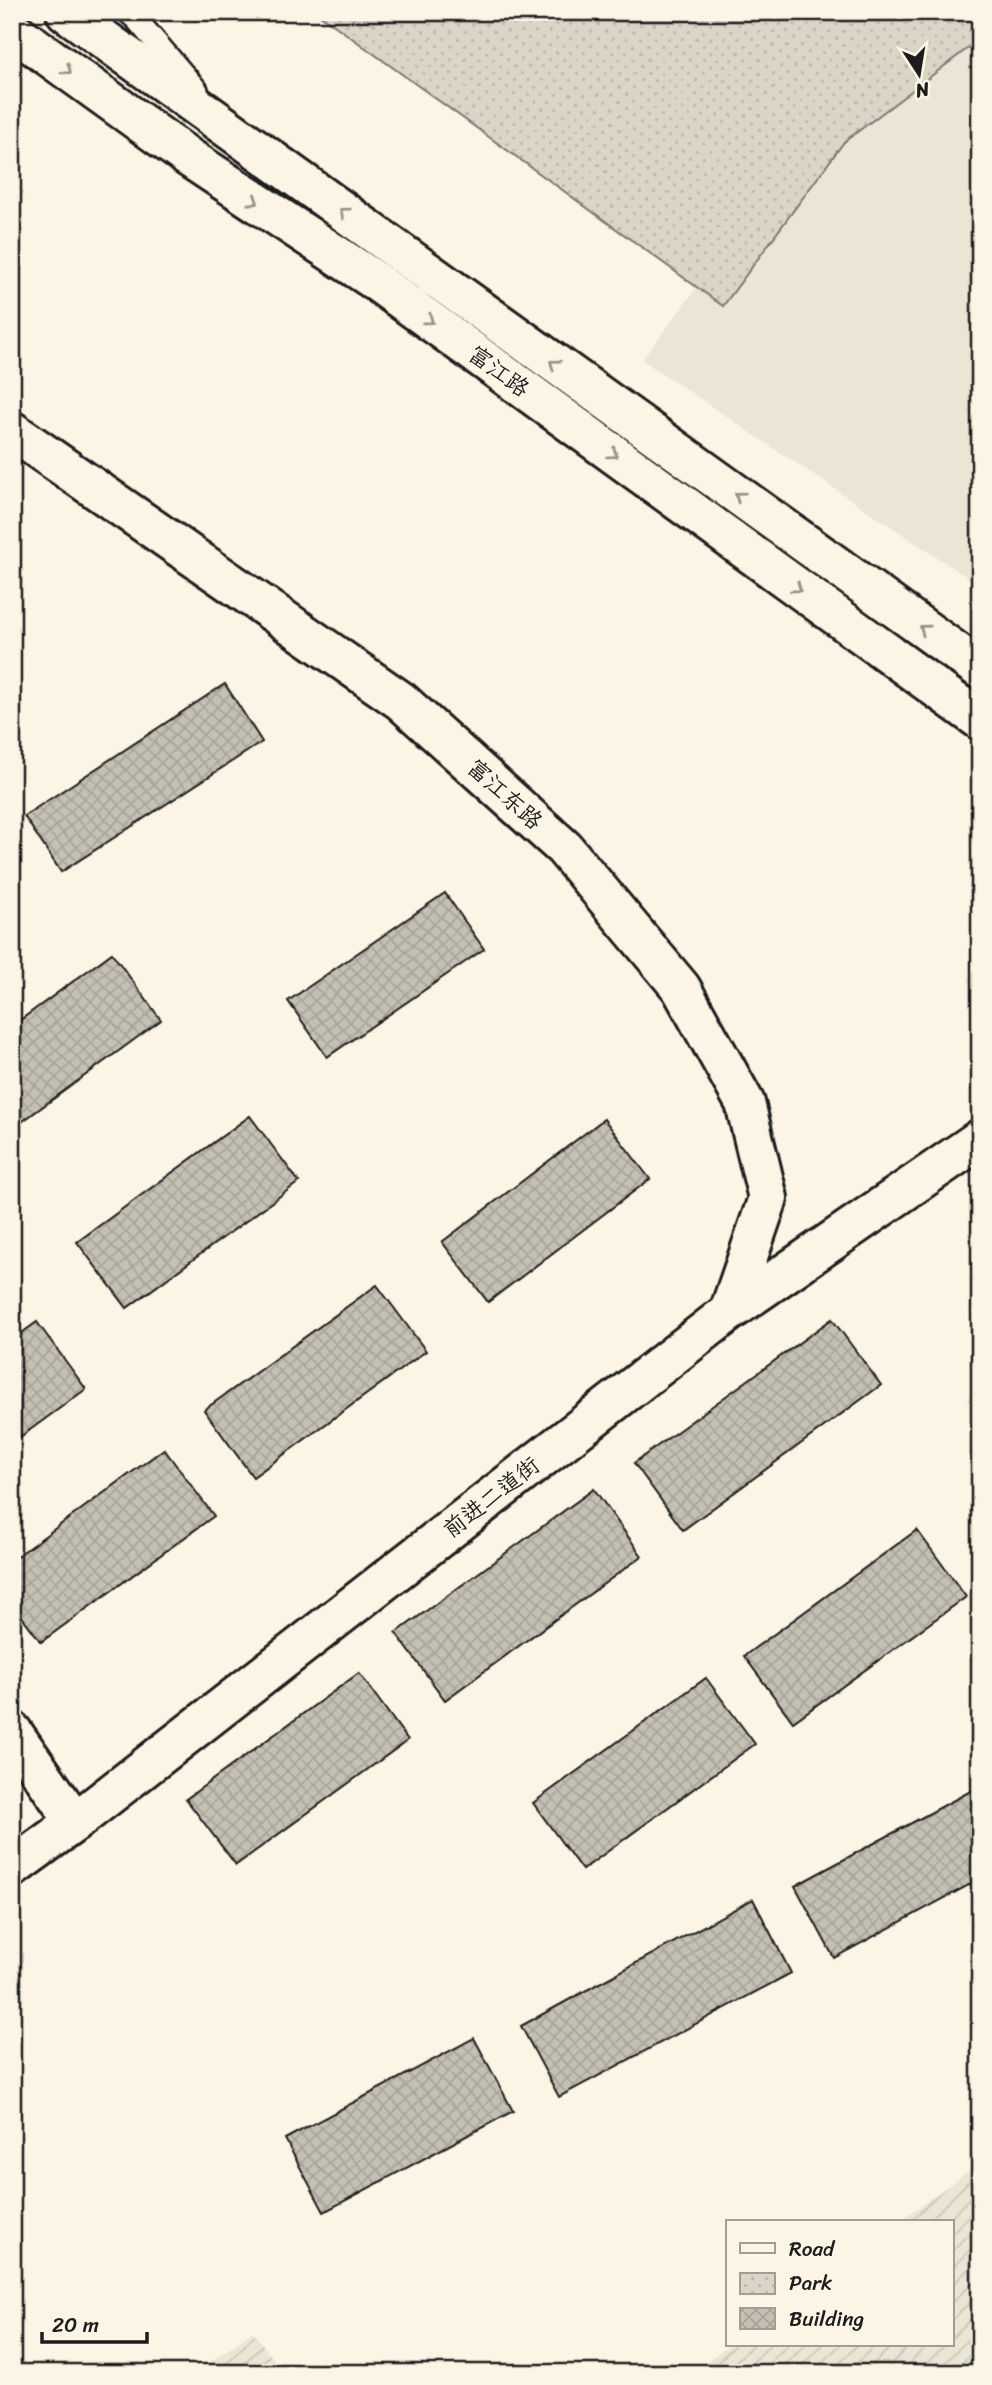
<svg xmlns="http://www.w3.org/2000/svg" width="992" height="2385" font-family="Sriracha,'LXGW WenKai TC',sans-serif">
	<defs>
		<pattern id="industrial-furrows" width="10" height="10" patternUnits="userSpaceOnUse" patternTransform="scale(1.75)"><rect width="10" height="10" fill="#ebe5d6"/><path d="M-1 1l2-2M0 10L10 0M9 11l2-2" fill="none" stroke="#c9c4b7"/></pattern>
		<pattern id="park-dots" width="8" height="8" patternUnits="userSpaceOnUse" patternTransform="scale(1.75)"><rect width="8" height="8" fill="#dbd5c8"/><path d="M2 2h.1M6 6h.1" fill="none" stroke="#bbb6ab" stroke-width="1.8" stroke-linecap="round"/></pattern>
		<pattern id="building-cross-hatch" width="8" height="8" patternUnits="userSpaceOnUse" patternTransform="scale(1.75)"><rect width="8" height="8" fill="#c4c0b3"/><path d="M0 0l8 8M0 8l8-8" fill="none" stroke="#a8a499"/></pattern>
	</defs>
	<rect width="100%" height="100%" fill="#fcf5e5"/>
	<filter id="ink" filterUnits="userSpaceOnUse"><feTurbulence type="fractalNoise" baseFrequency=".0143" numOctaves="2"/><feDisplacementMap in="SourceGraphic" scale="14" xChannelSelector="R" yChannelSelector="G"/><feConvolveMatrix kernelMatrix="1 2 1 2 8 2 1 2 1" color-interpolation-filters="sRGB"/></filter>
	<g filter="url(#ink)">
		<polygon fill="#ebe5d6" points="980,12 980,586 642,360 690,297 790,142"/>
		<g fill="url(#industrial-furrows)">
			<polygon points="980,2163 980,2373 690,2373 729,2345 952,2345 952,2222 898,2222"/>
			<polygon points="253,2331 283,2373 196,2373"/>
		</g>
		<polygon fill="url(#park-dots)" stroke="#7c7872" stroke-width="2" points="316,12 980,12 980,39 844,142 723,306"/>
		<g fill="url(#building-cross-hatch)" stroke="#1c1c1c" stroke-width="2">
			<polygon points="225,684 262,742 61,872 24,816"/>
			<polygon points="445,893 484,949 327,1057 288,1001"/>
			<polygon points="112,953 161,1020 12,1129 12,1026"/>
			<polygon points="250,1116 299,1182 127,1308 77,1242"/>
			<polygon points="604,1119 650,1179 488,1302 442,1242"/>
			<polygon points="377,1285 426,1351 253,1477 204,1410"/>
			<polygon points="832,1319 881,1385 683,1530 634,1463"/>
			<polygon points="37,1322 86,1389 12,1443 12,1340"/>
			<polygon points="164,1449 214,1516 41,1642 12,1603 12,1560"/>
			<polygon points="594,1489 642,1556 445,1700 396,1633"/>
			<polygon points="917,1530 966,1597 793,1722 744,1656"/>
			<polygon points="359,1673 408,1740 236,1865 186,1799"/>
			<polygon points="706,1678 755,1744 582,1870 533,1803"/>
			<polygon points="980,1786 980,1879 834,1958 795,1886"/>
			<polygon points="753,1899 791,1973 559,2097 521,2026"/>
			<polygon points="474,2038 513,2111 324,2212 285,2139"/>
		</g>
		<g fill="none" stroke-linecap="round" stroke-linejoin="round">
			<defs>
				<polyline id="service" points="128,12 136,19 197,90"/>
				<polyline id="minor" points="12,1731 75,1822"/>
				<g id="tertiary">
					<polyline points="12,431 401,701 564,848 681,988 745,1103 768,1198 729,1312"/>
					<polyline points="12,1868 75,1822 729,1312 980,1139"/>
				</g>
				<g id="secondary">
					<polyline points="66,12 980,669"/>
					<polyline points="12,30 188,157 374,280 980,720"/>
				</g>
			</defs>
			<use href="#service" stroke="#1c1c1c" stroke-width="26"/>
			<use href="#minor" stroke="#1c1c1c" stroke-width="44"/>
			<use href="#tertiary" stroke="#1c1c1c" stroke-width="44"/>
			<use href="#secondary" stroke="#1c1c1c" stroke-width="44"/>
			<use href="#service" stroke="#fcf5e5" stroke-width="21"/>
			<use href="#minor" stroke="#fcf5e5" stroke-width="38"/>
			<use href="#tertiary" stroke="#fcf5e5" stroke-width="38"/>
			<use href="#secondary" stroke="#fcf5e5" stroke-width="38"/>
		</g>
		<defs><path id="oneway-chevron" d="M-2-3.5L2.5 0L-2 3.5" fill="none" stroke-width="1.6" stroke-linecap="round" stroke-linejoin="round" transform="scale(1.75)"/></defs>
		<g stroke="#97938b">
			<use href="#oneway-chevron" transform="translate(67 70) rotate(36)"/>
			<use href="#oneway-chevron" transform="translate(254 201) rotate(33)"/>
			<use href="#oneway-chevron" transform="translate(344 212) rotate(-144)"/>
			<use href="#oneway-chevron" transform="translate(429 320) rotate(36)"/>
			<use href="#oneway-chevron" transform="translate(554 364) rotate(-144)"/>
			<use href="#oneway-chevron" transform="translate(613 454) rotate(36)"/>
			<use href="#oneway-chevron" transform="translate(739 496) rotate(-144)"/>
			<use href="#oneway-chevron" transform="translate(797 588) rotate(36)"/>
			<use href="#oneway-chevron" transform="translate(924 629) rotate(-144)"/>
		</g>
	</g>
	<g text-anchor="middle" stroke-width="7" stroke-linejoin="round" paint-order="stroke">
		<g font-size="23" fill="#1c1c1c" stroke="#fcf5e5">
			<text transform="translate(499 371) rotate(36)" y="8">富江路</text>
			<text transform="translate(505 794) rotate(42)" y="8">富江东路</text>
			<text transform="translate(491 1497) rotate(-38)" y="8">前进二道街</text>
		</g>
	</g>
	<rect width="992" height="2385" fill="none" stroke="#fcf5e5" stroke-width="42"/>
	<rect x="21" y="21" width="950" height="2343" fill="none" stroke="#1c1c1c" stroke-width="2.5" filter="url(#ink)"/>
	<rect x="726" y="2220" width="228" height="126" fill="#fcf5e5" stroke="#a29e95" stroke-width="2"/>
	<rect x="740" y="2243" width="35" height="10" fill="#fcf5e5" stroke="#a29e95" stroke-width="2"/>
	<text x="789" y="2256" font-size="21" fill="#1c1c1c">Road</text>
	<rect x="740" y="2273" width="35" height="21" fill="url(#park-dots)" stroke="#a29e95" stroke-width="2"/>
	<text x="789" y="2290" font-size="21" fill="#1c1c1c">Park</text>
	<rect x="740" y="2308" width="35" height="21" fill="url(#building-cross-hatch)" stroke="#a29e95" stroke-width="2"/>
	<text x="789" y="2326" font-size="21" fill="#1c1c1c">Building</text>
	<g transform="translate(919 74) rotate(168)" stroke="#fcf5e5" stroke-width="5" paint-order="stroke">
	<path d="M0-5L12 26L0 18L-12 26Z" fill="#1c1c1c"/>
	<text y="-10" font-size="19" font-weight="bold" text-anchor="middle" fill="#1c1c1c">N</text>
	</g>
	<path d="M42 2332v10h105v-10" fill="none" stroke="#1c1c1c" stroke-width="3.5"/>
	<text x="52" y="2332" font-size="21" fill="#1c1c1c" stroke="#fcf5e5" stroke-width="5" paint-order="stroke">20 m</text>
</svg>
